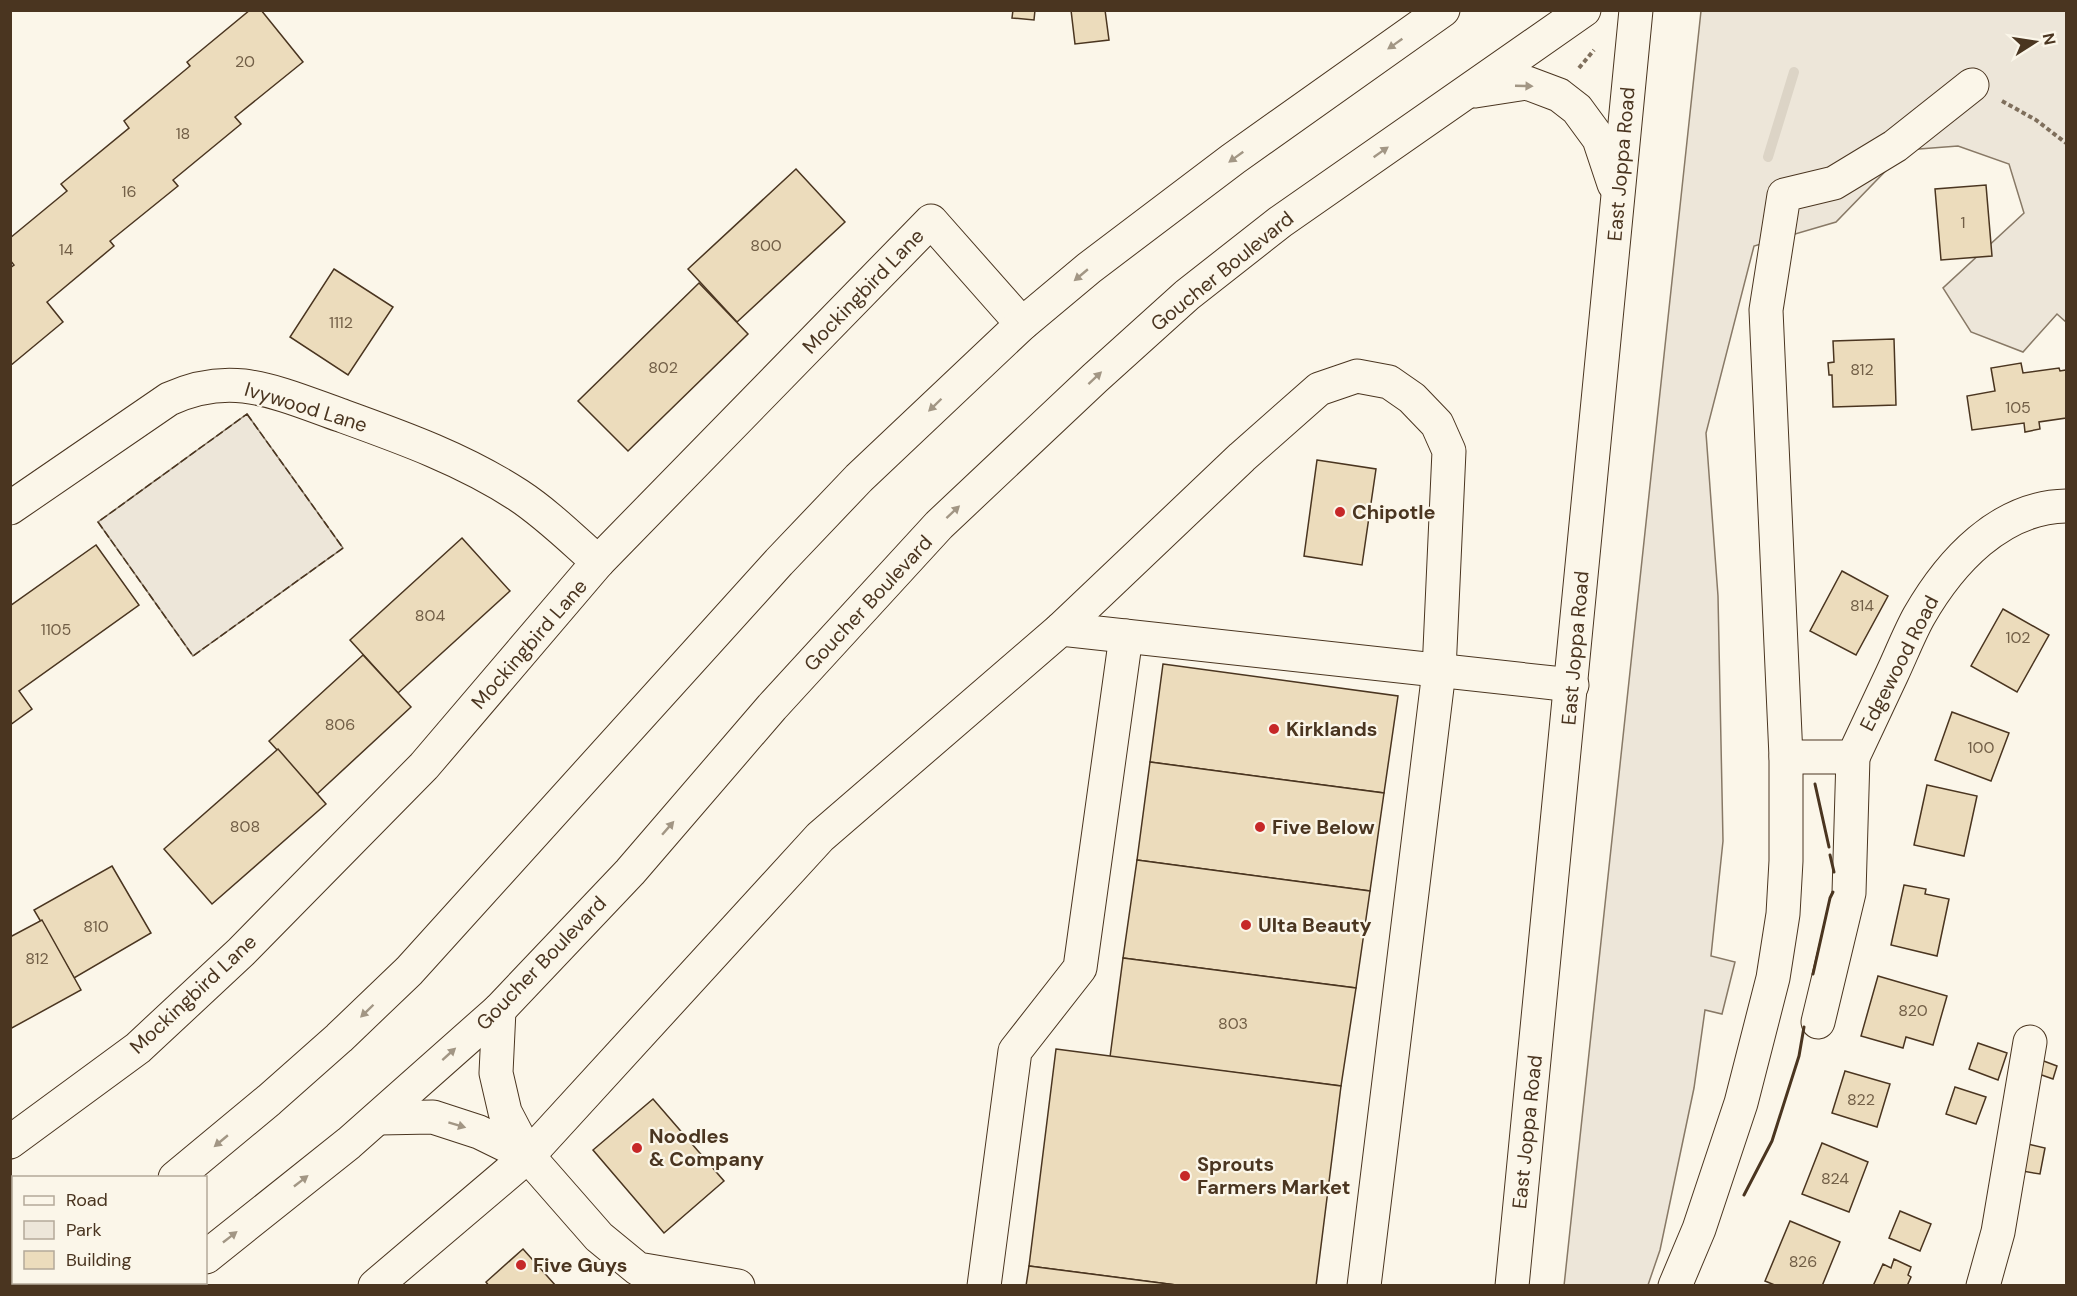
<svg xmlns="http://www.w3.org/2000/svg" width="2077" height="1296" font-family="'DM Sans',sans-serif">
	<rect width="100%" height="100%" fill="#fbf6e9"/>
	<g fill="#ede6d9" stroke="#887966" stroke-width="1.5">
		<polygon points="1701,11 2066,11 2066,322 2057,314 2023,352 1971,332 1943,288 2024,213 2009,164 1958,146 1906,150 1836,222 1754,246 1706,433 1718,596 1723,841 1711,956 1735,962 1722,1014 1705,1010 1694,1088 1660,1250 1648,1285 1564,1286"/>
		<polygon points="247,414 343,548 193,656 98,522"/>
	</g>
	<g fill="none" stroke-linecap="round" stroke-linejoin="round">
		<polyline stroke="#dcd4c6" stroke-width="10" points="1768,157 1794,72"/>
	</g>
	<g fill="#ecdcbc" stroke="#4a3520" stroke-width="1.5">
		<polygon points="250,10 261,10 303,62 235,117 241,124 173,180 178,186 110,241 114,246 47,302 63,322 10,366 10,268 14,265 10,260 10,238 67,191 61,184 129,128 124,121 190,66 187,62"/>
		<polygon points="1013,10 1035,10 1034,20 1012,18"/>
		<polygon points="1071,10 1105,10 1109,40 1075,44"/>
		<polygon points="796,169 845,222 737,322 688,269"/>
		<polygon points="1986,185 1992,256 1941,260 1935,189"/>
		<polygon points="334,269 393,307 348,375 290,337"/>
		<polygon points="699,283 748,334 628,451 578,401"/>
		<polygon points="1894,339 1896,405 1833,407 1832,375 1829,375 1828,363 1834,362 1833,341"/>
		<polygon points="2021,363 2023,373 2059,368 2060,371 2066,370 2066,418 2039,422 2040,429 2025,432 2024,423 1972,430 1967,396 1995,391 1991,368"/>
		<polygon points="1317,460 1376,469 1362,565 1304,556"/>
		<polygon points="462,538 510,591 398,693 350,640"/>
		<polygon points="96,545 139,605 19,691 32,709 10,725 10,606"/>
		<polygon points="1842,571 1888,596 1856,655 1810,631"/>
		<polygon points="2003,609 2049,635 2017,692 1971,666"/>
		<polygon points="363,655 411,707 317,794 269,741"/>
		<polygon points="1163,664 1398,696 1384,793 1150,762"/>
		<polygon points="1952,712 2009,733 1991,781 1935,760"/>
		<polygon points="278,749 326,804 212,904 164,849"/>
		<polygon points="1150,762 1384,793 1370,891 1137,860"/>
		<polygon points="1927,785 1977,796 1964,856 1914,845"/>
		<polygon points="1137,860 1370,891 1356,988 1123,958"/>
		<polygon points="112,866 151,933 74,978 34,910"/>
		<polygon points="1904,885 1926,889 1925,894 1949,899 1937,956 1891,945"/>
		<polygon points="42,920 81,990 10,1029 10,937"/>
		<polygon points="1123,958 1356,988 1341,1086 1110,1057"/>
		<polygon points="1878,976 1947,996 1933,1045 1906,1037 1903,1048 1861,1036"/>
		<polygon points="1978,1043 2007,1053 1998,1080 1969,1069"/>
		<polygon points="1056,1049 1341,1086 1316,1286 1184,1286 1029,1266"/>
		<polygon points="2041,1060 2057,1066 2053,1079 2036,1073"/>
		<polygon points="1845,1071 1890,1084 1877,1127 1832,1113"/>
		<polygon points="1955,1087 1986,1097 1976,1124 1946,1114"/>
		<polygon points="653,1099 724,1181 664,1233 593,1150"/>
		<polygon points="1822,1143 1868,1162 1849,1212 1802,1194"/>
		<polygon points="2028,1144 2045,1148 2040,1174 2022,1171"/>
		<polygon points="1900,1211 1931,1224 1920,1251 1889,1238"/>
		<polygon points="1790,1221 1840,1242 1822,1286 1777,1286 1765,1281"/>
		<polygon points="523,1249 556,1286 489,1286 486,1282"/>
		<polygon points="1894,1259 1911,1267 1908,1275 1911,1277 1907,1286 1873,1286 1883,1264 1891,1268"/>
		<polygon points="1029,1266 1184,1286 1026,1286"/>
	</g>
	<g fill="none" stroke-linecap="round" stroke-linejoin="round">
		<defs>
			<g id="minor">
				<path d="M10,508L169,399C193,388 217,383 244,386C276,390 309,404 340,415C401,437 463,459 518,495C547,514 572,539 598,562"/>
				<polyline points="1061,629 1572,685"/>
				<path d="M1786,757H1853C1866,729 1879,702 1892,674C1901,655 1909,634 1919,616C1950,562 2000,507 2066,506"/>
				<polyline points="1818,1022 1849,893 1853,757"/>
				<polyline points="379,1118 433,1117 479,1132 528,1156 505,1112 496,1073 499,1010"/>
				<polyline points="10,1142 138,1048 241,952 424,766 598,562 931,221 1022,324"/>
				<polyline points="528,1156 599,1237 638,1269 738,1286"/>
				<polyline points="375,1286 528,1156 820,837 1061,629 1242,457 1319,389 1357,376 1389,382 1412,398 1437,424 1449,451 1439,671 1364,1286"/>
				<polyline points="984,1286 1015,1051 1080,968 1126,636"/>
				<polyline points="1675,1286 1699,1229 1741,1103 1773,978 1783,914 1786,861 1786,757 1766,310 1784,195 1834,183 1895,146 1972,85"/>
				<polyline points="1983,1286 1998,1232 2030,1042"/>
			</g>
			<g id="major">
				<polyline points="1475,91 1527,83 1559,95 1577,109 1599,139 1614,184"/>
				<polyline points="175,1178 269,1100 339,1038 409,971 779,562 859,478 1022,324 1089,268 1233,159 1443,10"/>
				<polyline points="206,1257 349,1143 499,1010 630,872 772,707 939,525 1095,378 1187,295 1280,222 1584,10"/>
				<polyline points="28,1286 32,1282"/>
				<polyline points="169,1286 173,1282"/>
				<polyline points="1512,1286 1636,10"/>
			</g>
		</defs>
		<use href="#minor" stroke="#4a3520" stroke-width="35"/>
		<use href="#major" stroke="#4a3520" stroke-width="35"/>
		<g stroke="#7f6f5c" stroke-width="4" stroke-dasharray="4.5 3" stroke-linecap="butt">
			<polyline points="1579,68 1594,50"/>
			<polyline points="2002,101 2036,120 2066,143"/>
		</g>
		<use href="#minor" stroke="#fbf6e9" stroke-width="33"/>
		<use href="#major" stroke="#fbf6e9" stroke-width="33"/>
		<polygon stroke="#4a3520" stroke-width="1.5" stroke-dasharray="8 3" stroke-linecap="butt" points="247,414 343,548 193,656 98,522"/>
		<g stroke="#4a3520" stroke-width="3">
			<polyline points="1815,784 1829,847"/>
			<polyline points="1830,855 1834,872"/>
			<polyline points="1813,974 1830,898 1833,892"/>
			<polyline points="1744,1195 1772,1141 1799,1056 1804,1027"/>
		</g>
	</g>
	<defs><path id="oneway-solid" d="M-6-.8H1V-3.2L6.5 0L1 3.2V.8H-6Z" transform="scale(1.5)"/></defs>
	<g fill="#a29684">
		<use href="#oneway-solid" transform="translate(1395 44) rotate(145)"/>
		<use href="#oneway-solid" transform="translate(1524 86) rotate(2)"/>
		<use href="#oneway-solid" transform="translate(1381 152) rotate(-35)"/>
		<use href="#oneway-solid" transform="translate(1236 157) rotate(144)"/>
		<use href="#oneway-solid" transform="translate(1081 275) rotate(140)"/>
		<use href="#oneway-solid" transform="translate(1095 378) rotate(-43)"/>
		<use href="#oneway-solid" transform="translate(935 405) rotate(136)"/>
		<use href="#oneway-solid" transform="translate(953 512) rotate(-43)"/>
		<use href="#oneway-solid" transform="translate(668 828) rotate(-49)"/>
		<use href="#oneway-solid" transform="translate(367 1011) rotate(136)"/>
		<use href="#oneway-solid" transform="translate(449 1054) rotate(-42)"/>
		<use href="#oneway-solid" transform="translate(457 1125) rotate(17)"/>
		<use href="#oneway-solid" transform="translate(221 1141) rotate(140)"/>
		<use href="#oneway-solid" transform="translate(301 1181) rotate(-38)"/>
		<use href="#oneway-solid" transform="translate(230 1237) rotate(-38)"/>
	</g>
	<g fill="#c62828" stroke="#fbf6e9" stroke-width="2">
		<circle cx="1340" cy="512" r="6"/>
		<circle cx="1274" cy="729" r="6"/>
		<circle cx="1260" cy="827" r="6"/>
		<circle cx="1246" cy="925" r="6"/>
		<circle cx="637" cy="1148" r="6"/>
		<circle cx="1185" cy="1176" r="6"/>
		<circle cx="521" cy="1265" r="6"/>
	</g>
	<g text-anchor="middle" stroke-width="4.5" stroke-linejoin="round" paint-order="stroke">
		<g font-size="16" fill="#725f47">
			<text x="245" y="67">20</text>
			<text x="183" y="139">18</text>
			<text x="129" y="197">16</text>
			<text x="1963" y="228">1</text>
			<text x="766" y="251">800</text>
			<text x="66" y="255">14</text>
			<text x="341" y="328">1112</text>
			<text x="663" y="373">802</text>
			<text x="1862" y="375">812</text>
			<text x="2018" y="413">105</text>
			<text x="1862" y="611">814</text>
			<text x="430" y="621">804</text>
			<text x="56" y="635">1105</text>
			<text x="2018" y="643">102</text>
			<text x="340" y="730">806</text>
			<text x="1981" y="753">100</text>
			<text x="245" y="832">808</text>
			<text x="96" y="932">810</text>
			<text x="37" y="964">812</text>
			<text x="1913" y="1016">820</text>
			<text x="1233" y="1029">803</text>
			<text x="1861" y="1105">822</text>
			<text x="1835" y="1184">824</text>
			<text x="1803" y="1267">826</text>
		</g>
		<g font-size="20" fill="#4a3520" stroke="#fbf6e9">
			<text transform="translate(1621 164) rotate(-85)" y="7">East Joppa Road</text>
			<text transform="translate(1222 271) rotate(-39)" y="7">Goucher Boulevard</text>
			<text transform="translate(863 291) rotate(-46)" y="7">Mockingbird Lane</text>
			<text transform="translate(306 407) rotate(17)" y="7">Ivywood Lane</text>
			<text transform="translate(868 603) rotate(-47)" y="7">Goucher Boulevard</text>
			<text transform="translate(529 644) rotate(-49)" y="7">Mockingbird Lane</text>
			<text transform="translate(1575 648) rotate(-85)" y="7">East Joppa Road</text>
			<text transform="translate(1899 663) rotate(-63)" y="7">Edgewood Road</text>
			<text transform="translate(541 963) rotate(-46)" y="7">Goucher Boulevard</text>
			<text transform="translate(193 994) rotate(-43)" y="7">Mockingbird Lane</text>
			<text transform="translate(1527 1132) rotate(-84)" y="7">East Joppa Road</text>
		</g>
		<g font-size="20" font-weight="bold" fill="#4a3520" stroke="#fbf6e9" text-anchor="start">
			<text x="1352" y="519">Chipotle</text>
			<text x="1286" y="736">Kirklands</text>
			<text x="1272" y="834">Five Below</text>
			<text x="1258" y="932">Ulta Beauty</text>
			<text x="649" y="1143">Noodles<tspan x="649" dy="23">&amp; Company</tspan></text>
			<text x="1197" y="1171">Sprouts<tspan x="1197" dy="23">Farmers Market</tspan></text>
			<text x="533" y="1272">Five Guys</text>
		</g>
	</g>
	<rect width="2077" height="1296" fill="none" stroke="#4a3520" stroke-width="24"/>
	<rect x="12" y="1176" width="195" height="108" fill="#fbf6e9" stroke="#b4a999" stroke-width="1.5"/>
	<rect x="24" y="1196" width="30" height="9" fill="#fbf6e9" stroke="#b4a999" stroke-width="1.5"/>
	<text x="66" y="1206" font-size="18" fill="#4a3520">Road</text>
	<rect x="24" y="1221" width="30" height="18" fill="#ede6d9" stroke="#b4a999" stroke-width="1.5"/>
	<text x="66" y="1236" font-size="18" fill="#4a3520">Park</text>
	<rect x="24" y="1251" width="30" height="18" fill="#ecdcbc" stroke="#b4a999" stroke-width="1.5"/>
	<text x="66" y="1266" font-size="18" fill="#4a3520">Building</text>
	<g transform="translate(2035 42) rotate(78)" stroke="#fbf6e9" stroke-width="4.5" paint-order="stroke">
	<path d="M0-4.5L10 22L0 15L-10 22Z" fill="#4a3520"/>
	<text y="-9" font-size="16" font-weight="bold" text-anchor="middle" fill="#4a3520">N</text>
	</g>
</svg>
